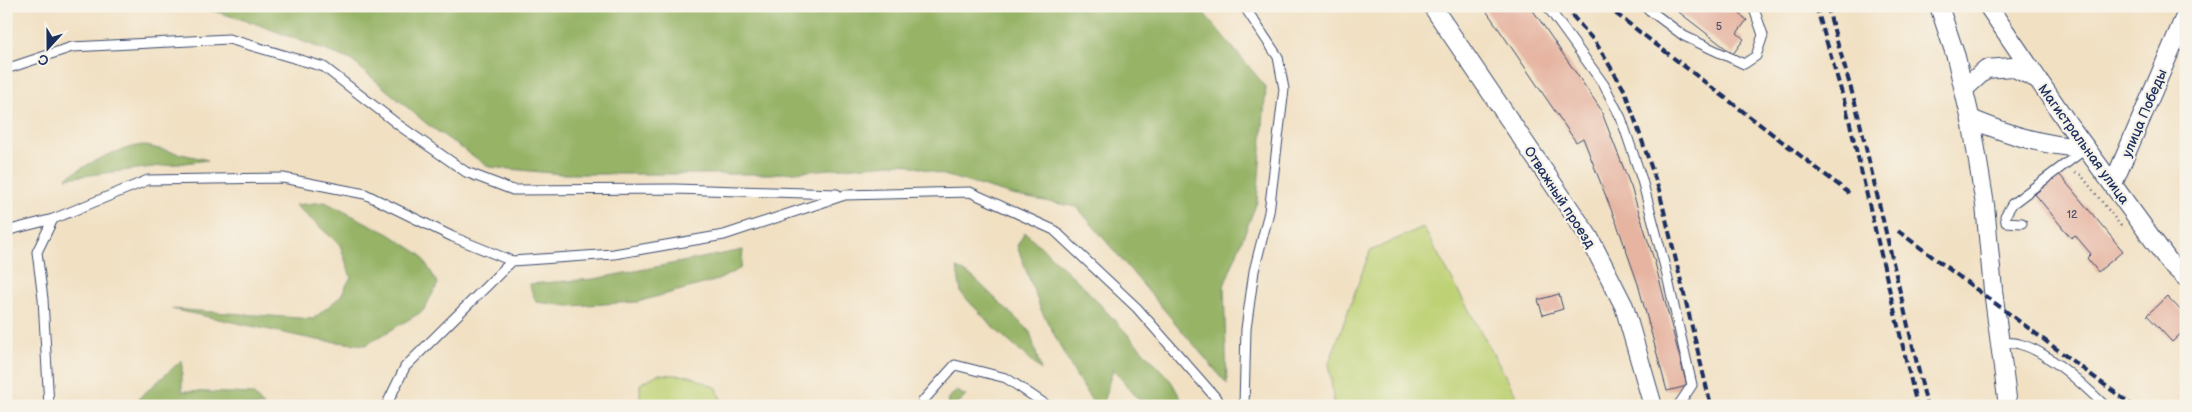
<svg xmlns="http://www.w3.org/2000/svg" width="2192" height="412" font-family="'Balsamiq Sans',sans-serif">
	<rect width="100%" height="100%" fill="#f7f3e8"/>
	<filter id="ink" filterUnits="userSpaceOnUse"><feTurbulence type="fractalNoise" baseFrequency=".02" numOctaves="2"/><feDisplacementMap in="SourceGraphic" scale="10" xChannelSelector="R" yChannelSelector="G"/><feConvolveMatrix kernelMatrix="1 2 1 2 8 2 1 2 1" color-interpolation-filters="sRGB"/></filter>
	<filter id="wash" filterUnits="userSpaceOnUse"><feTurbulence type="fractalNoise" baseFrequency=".0096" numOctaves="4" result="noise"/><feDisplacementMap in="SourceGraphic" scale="20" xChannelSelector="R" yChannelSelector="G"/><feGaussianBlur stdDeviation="1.12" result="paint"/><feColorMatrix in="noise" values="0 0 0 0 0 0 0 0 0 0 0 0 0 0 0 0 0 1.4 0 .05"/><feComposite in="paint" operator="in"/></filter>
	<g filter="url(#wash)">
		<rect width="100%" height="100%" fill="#f1e0c2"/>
		<g fill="#bed174" stroke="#6c8069">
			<polygon points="1423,227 1522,406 1334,406 1329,363 1370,251"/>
			<polygon points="658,374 690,376 717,388 723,406 640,406 640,384"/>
		</g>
		<g fill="#96b366" stroke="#587162">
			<polygon points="196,6 1198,6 1266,87 1257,202 1224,286 1227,384 1077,207 1012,195 903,163 771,174 561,174 489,167 427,124 351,60 254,23"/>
			<path d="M142,145L208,160L66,178C92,161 111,151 142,145Z"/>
			<polygon points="325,202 389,234 421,255 438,284 423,311 366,345 317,340 171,309 313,319 340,297 351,277 340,245 295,205"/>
			<polygon points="1025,232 1081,284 1171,381 1185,406 1144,406 1113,369 1102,406 1095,406 1075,374 1041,310 1017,246"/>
			<polygon points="743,250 741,268 718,280 637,302 569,306 536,302 529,284 594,279"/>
			<polygon points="957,268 974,278 1030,332 1041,370 995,329 961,293"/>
			<polygon points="182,360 182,391 253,394 264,406 136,406 139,398"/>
			<polygon points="957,391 966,396 955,406 947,406 948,398"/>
		</g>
		<g id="blocks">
			<g fill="#e6b4a1">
				<polygon points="1483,6 1530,6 1600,108 1631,187 1655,263 1687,386 1667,391 1638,284 1618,227 1583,138 1576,142"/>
				<polygon points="1671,6 1730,6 1747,20 1737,33 1744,39 1733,54"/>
				<polygon points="2059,174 2123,251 2098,272 2087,258 2091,254 2075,235 2071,238 2035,194"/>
				<polygon points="1559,294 1563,309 1543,315 1538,300"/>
				<polygon points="2167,296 2186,316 2186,329 2172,342 2147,315"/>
			</g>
		</g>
	</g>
	<g filter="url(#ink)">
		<use href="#blocks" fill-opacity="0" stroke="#3b4a6d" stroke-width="1"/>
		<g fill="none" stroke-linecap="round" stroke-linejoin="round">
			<defs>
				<g id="lane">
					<polyline points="1547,6 1604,85 1621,118 1642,180 1665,267 1692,385 1678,406"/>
					<polyline points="1644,6 1684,36 1744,64 1756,56 1763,35 1753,6"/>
					<polyline points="6,69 72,47 229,39 324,67 400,126 466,172 513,190 675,189 837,194"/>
					<polyline points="2022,223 2006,222 2005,216 2012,204 2084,150"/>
					<polyline points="6,231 53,219"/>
					<path d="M2000,342C2006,343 2013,342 2019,344C2046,350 2085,386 2105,406"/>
					<polyline points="49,406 43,299 37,252 53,219 148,180 283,178 365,194 453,237 512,261"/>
					<polyline points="386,406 405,367 512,261 614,254 724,235 845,195 970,192 1054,230 1137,308 1223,406"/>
					<polyline points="923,406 923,401 955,365 1006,378 1048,406"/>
					<polyline points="1244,406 1246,329 1254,271 1269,212 1284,89 1278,57 1244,6"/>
				</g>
				<g id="street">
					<polyline points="1432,6 1589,237 1624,306 1653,406"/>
					<polyline points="1939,6 1956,57 1972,125 1985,205 1993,290 2008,406"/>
					<polyline points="1988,6 2069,125 2170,263 2186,278"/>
					<polyline points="1964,89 1986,69 2012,67 2037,79"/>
					<path d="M1971,119C2010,135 2044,146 2086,148"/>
					<polyline points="2113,184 2186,14"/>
				</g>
			</defs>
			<use href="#lane" stroke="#3b4a6d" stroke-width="11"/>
			<use href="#street" stroke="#3b4a6d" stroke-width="20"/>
			<polyline stroke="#3b4a6d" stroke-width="2.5" stroke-dasharray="1 4" stroke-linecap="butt" points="2075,173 2081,175 2121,226"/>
			<use href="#lane" stroke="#fff" stroke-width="9"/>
			<use href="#street" stroke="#fff" stroke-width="18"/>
			<g stroke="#1b2f5e" stroke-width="4" stroke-dasharray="8 4" stroke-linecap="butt">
				<polyline points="1564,6 1596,43 1625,91 1659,190 1711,406"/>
				<polyline points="1606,6 1849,193"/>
				<polyline points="1816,6 1846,107 1917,406"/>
				<polyline points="1827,6 1856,106 1927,406"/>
				<polyline points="1898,231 2133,406"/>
			</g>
		</g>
	</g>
	<g text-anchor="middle" stroke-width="4.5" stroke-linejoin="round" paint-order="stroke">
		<g font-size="11" fill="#4e506f">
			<text x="1719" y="30">5</text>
			<text x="2072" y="218">12</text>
		</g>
		<g font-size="14" fill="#1b2f5e" stroke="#f7f3e8">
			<text transform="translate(2144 113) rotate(-67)" y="5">улица Победы</text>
			<text transform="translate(2084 144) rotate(54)" y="5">Магистральная улица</text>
			<text transform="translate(1560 197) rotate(57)" y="5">Отважный проезд</text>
		</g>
	</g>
	<rect width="2192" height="412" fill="none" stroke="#f7f3e8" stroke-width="25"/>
	<g transform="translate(48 48) rotate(201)" stroke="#f7f3e8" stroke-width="4" paint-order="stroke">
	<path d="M0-4L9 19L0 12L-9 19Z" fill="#1b2f5e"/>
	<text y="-8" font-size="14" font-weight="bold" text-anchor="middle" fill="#1b2f5e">С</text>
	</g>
</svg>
